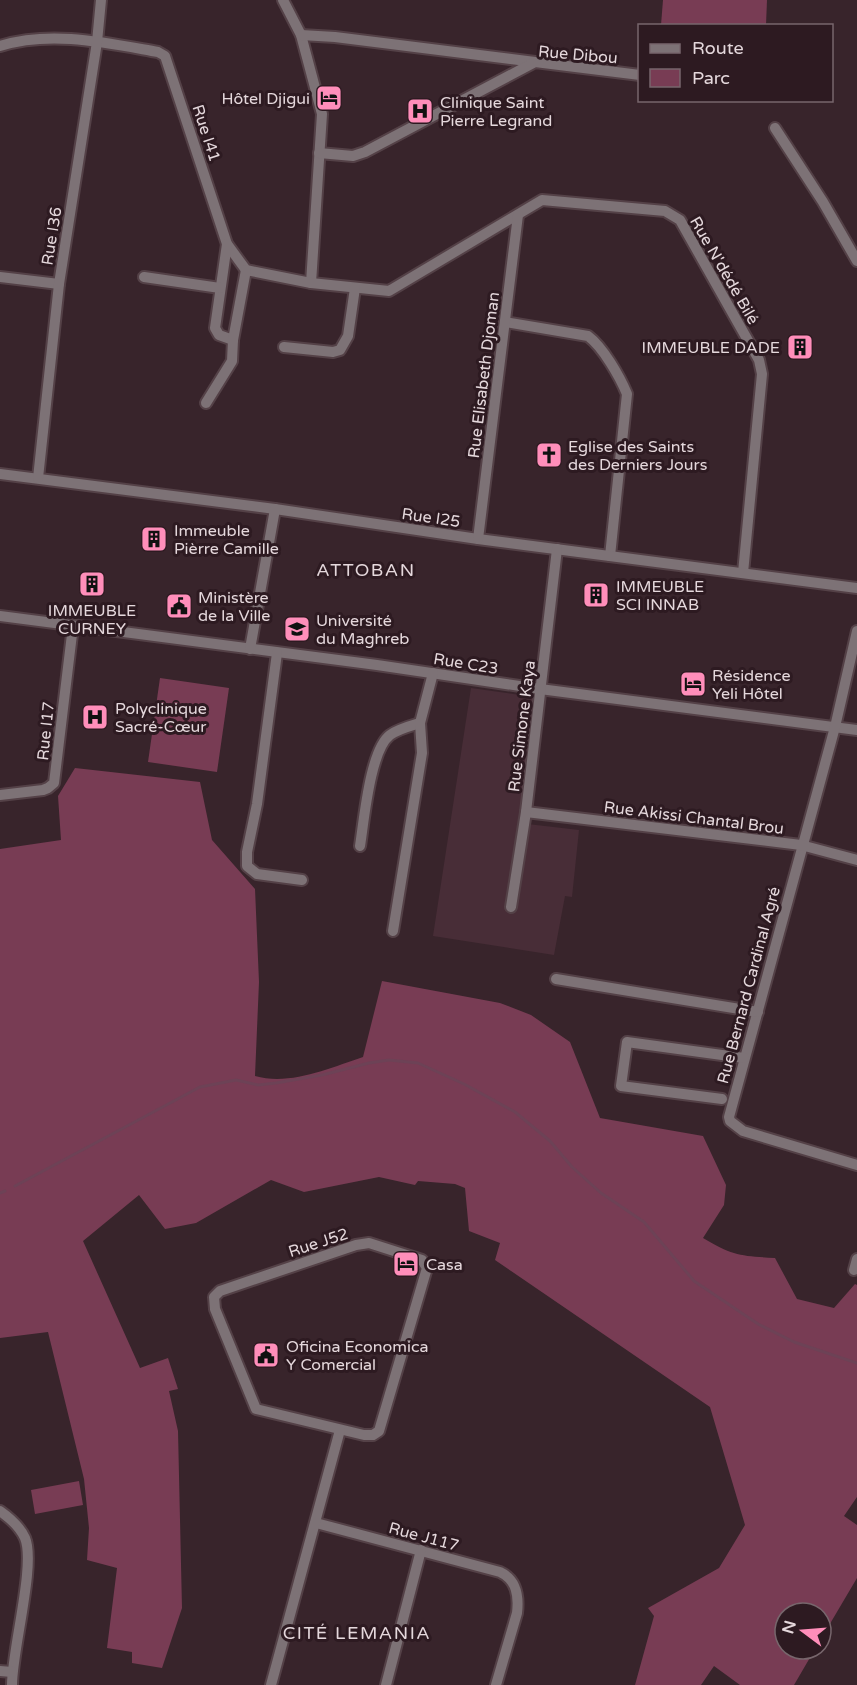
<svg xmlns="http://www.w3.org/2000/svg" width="857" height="1685" font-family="'Varela Round',sans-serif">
	<rect width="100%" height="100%" fill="#38242b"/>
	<polygon fill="#482d37" points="471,688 534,697 519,823 579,830 572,897 565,896 554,955 433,936"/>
	<g fill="#783c54">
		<polygon points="663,0 767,0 766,25 661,25"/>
		<polygon points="160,678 229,688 217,772 148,762"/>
		<path d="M75,768L200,782L212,840L255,889L259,982L255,1076C290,1086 330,1068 363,1057L382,981L500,1003L531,1015L570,1042L600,1118L703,1136L726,1185L724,1205L703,1238C733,1256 741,1256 775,1258L797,1299L834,1308L855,1284L857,1285V1497L844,1516L857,1525V1578L821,1639V1613H785V1649H815L794,1685H740L714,1666L701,1685H635L654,1616L648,1608L719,1568L745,1525L710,1407L495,1260L500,1243L469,1231L465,1188L455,1184L418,1181L415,1185L379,1177L304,1192L271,1180L196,1223L165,1229L139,1195L83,1241L140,1368L168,1358L178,1389L169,1391L178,1431L182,1608L162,1668L132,1663V1652L107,1648L117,1568L87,1560L89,1528L84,1479L48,1332L0,1338V849L61,840L58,796Z"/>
		<polygon points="79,1481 83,1505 35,1514 31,1490"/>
	</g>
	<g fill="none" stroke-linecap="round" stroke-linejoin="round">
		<g stroke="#6d4256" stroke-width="3">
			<polyline points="15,1186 200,1087 236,1080 258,1085 276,1083 322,1075 369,1063 389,1060 418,1063 464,1084 515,1112 550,1141 572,1167 601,1193 644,1222 694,1281 758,1324 794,1342 857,1363"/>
			<polyline points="0,1193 5,1191"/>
		</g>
		<defs>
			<g id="minor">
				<polyline points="283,0 301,35 322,114 311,283"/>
				<polyline points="301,35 335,37 535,62"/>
				<path d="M0,46C51,30 107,43 158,52L165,56L227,244L246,270L311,283L389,291L542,200L665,211L680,220L759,360L762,374L743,573"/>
				<polyline points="775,128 823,202 857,261"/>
				<polyline points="319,153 353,156 365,152 535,62 640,75"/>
				<polyline points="227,244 215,328 219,335 233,340"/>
				<polyline points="0,277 59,284"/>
				<polyline points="144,277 220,288"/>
				<path d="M505,322L588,336C603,347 620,377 627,394L610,556"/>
				<polyline points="284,347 333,352 340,350 348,336 355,288"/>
				<polyline points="206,403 232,361 233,340 246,270"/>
				<polyline points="0,474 275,509 478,539 857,588"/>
				<polyline points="38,478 59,284 97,42 101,0"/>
				<polyline points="478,539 518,215"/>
				<polyline points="0,616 377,665 540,689 857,730"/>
				<polyline points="857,631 835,727 729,1117 730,1121 743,1131 857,1165"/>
				<polyline points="250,649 275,509"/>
				<polyline points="277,653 257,804 247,852 247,866 257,874 302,880"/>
				<polyline points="0,795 43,790 48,788 54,783 73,626"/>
				<polyline points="526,812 801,845 857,860"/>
				<path d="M360,846C364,821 370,750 390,735C398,729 410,726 420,723"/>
				<polyline points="511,907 526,812 557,549"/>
				<polyline points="393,931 422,753 420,723 433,673"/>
				<polyline points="556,979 758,1012"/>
				<polyline points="722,1099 621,1086 627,1042 744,1058"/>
				<polygon points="369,1243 422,1260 427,1268 379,1431 373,1435 364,1435 256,1409 215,1309 214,1297 220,1291 356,1245"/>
				<polyline points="854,1270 857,1259"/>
				<path d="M0,1511C10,1518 20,1527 25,1538C36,1564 12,1650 12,1685"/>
				<path d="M316,1523L500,1572C517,1580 519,1596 517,1613L496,1685"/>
				<polyline points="0,1671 12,1672"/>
				<polyline points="271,1685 340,1430"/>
				<polyline points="386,1685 421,1550"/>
			</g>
		</defs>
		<use href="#minor" stroke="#544147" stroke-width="14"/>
		<use href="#minor" stroke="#7d7276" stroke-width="10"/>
	</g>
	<defs>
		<symbol id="hotel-square" viewBox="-11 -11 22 22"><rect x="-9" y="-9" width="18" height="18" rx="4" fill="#ff8eba" stroke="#2d1a21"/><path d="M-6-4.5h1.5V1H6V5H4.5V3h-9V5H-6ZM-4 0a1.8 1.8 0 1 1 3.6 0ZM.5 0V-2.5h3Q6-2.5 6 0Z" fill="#111"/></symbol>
		<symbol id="hospital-square" viewBox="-11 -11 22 22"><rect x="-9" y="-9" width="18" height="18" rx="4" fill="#ff8eba" stroke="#2d1a21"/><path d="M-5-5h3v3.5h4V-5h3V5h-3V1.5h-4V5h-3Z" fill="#111"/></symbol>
		<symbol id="building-square" viewBox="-11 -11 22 22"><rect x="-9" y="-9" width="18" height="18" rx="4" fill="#ff8eba" stroke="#2d1a21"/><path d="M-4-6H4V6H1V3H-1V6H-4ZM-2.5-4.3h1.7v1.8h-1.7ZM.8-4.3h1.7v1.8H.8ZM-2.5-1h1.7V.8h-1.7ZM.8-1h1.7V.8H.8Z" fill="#111"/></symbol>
		<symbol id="church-square" viewBox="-11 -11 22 22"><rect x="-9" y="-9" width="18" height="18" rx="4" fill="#ff8eba" stroke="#2d1a21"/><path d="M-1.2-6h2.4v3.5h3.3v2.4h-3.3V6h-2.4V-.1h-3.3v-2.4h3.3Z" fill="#111"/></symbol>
		<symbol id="civic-square" viewBox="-11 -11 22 22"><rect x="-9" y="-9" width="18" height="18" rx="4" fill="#ff8eba" stroke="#2d1a21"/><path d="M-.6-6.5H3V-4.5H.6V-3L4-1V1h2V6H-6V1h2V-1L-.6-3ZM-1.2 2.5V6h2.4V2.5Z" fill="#111"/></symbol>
		<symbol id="university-square" viewBox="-11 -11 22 22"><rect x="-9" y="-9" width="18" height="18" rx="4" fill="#ff8eba" stroke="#2d1a21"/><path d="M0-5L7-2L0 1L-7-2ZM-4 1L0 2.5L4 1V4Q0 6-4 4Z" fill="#111"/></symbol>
	</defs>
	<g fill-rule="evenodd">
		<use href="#hotel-square" x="314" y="83" width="30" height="30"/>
		<use href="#hospital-square" x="405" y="96" width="30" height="30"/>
		<use href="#building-square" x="785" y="332" width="30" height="30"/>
		<use href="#church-square" x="534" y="440" width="30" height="30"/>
		<use href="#building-square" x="139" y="524" width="30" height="30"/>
		<use href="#building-square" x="77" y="569" width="30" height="30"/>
		<use href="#building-square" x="581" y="580" width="30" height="30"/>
		<use href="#civic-square" x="164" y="591" width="30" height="30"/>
		<use href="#university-square" x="282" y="614" width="30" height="30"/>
		<use href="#hotel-square" x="678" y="669" width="30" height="30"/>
		<use href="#hospital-square" x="80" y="702" width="30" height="30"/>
		<use href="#hotel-square" x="391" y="1249" width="30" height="30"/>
		<use href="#civic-square" x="251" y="1340" width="30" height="30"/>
	</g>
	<g text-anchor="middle" stroke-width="6" stroke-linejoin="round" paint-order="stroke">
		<g font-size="16" fill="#e5d8dc" stroke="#2d1a21">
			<text transform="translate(578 54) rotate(5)" y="6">Rue Dibou</text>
			<text transform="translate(207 133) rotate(72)" y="6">Rue I41</text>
			<text transform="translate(51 236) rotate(-81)" y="6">Rue I36</text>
			<text transform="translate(725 270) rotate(60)" y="6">Rue N'dédé Bilé</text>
			<text transform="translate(483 375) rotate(-83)" y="6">Rue Elisabeth Djoman</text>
			<text transform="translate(431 517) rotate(8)" y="6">Rue I25</text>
			<text transform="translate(466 663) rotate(9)" y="6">Rue C23</text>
			<text transform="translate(521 726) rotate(-83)" y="6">Rue Simone Kaya</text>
			<text transform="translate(45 731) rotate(-84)" y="6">Rue I17</text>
			<text transform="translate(694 817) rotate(7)" y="6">Rue Akissi Chantal Brou</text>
			<text transform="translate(748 985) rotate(-75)" y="6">Rue Bernard Cardinal Agré</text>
			<text transform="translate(318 1242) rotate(-18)" y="6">Rue J52</text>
			<text transform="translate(424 1536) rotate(15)" y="6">Rue J117</text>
		</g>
		<g font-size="16" fill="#e5d8dc" stroke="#2d1a21" text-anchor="start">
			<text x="310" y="104" text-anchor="end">Hôtel Djigui</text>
			<text x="440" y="108">Clinique Saint<tspan x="440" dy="18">Pierre Legrand</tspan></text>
			<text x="780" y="353" text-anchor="end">IMMEUBLE DADE</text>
			<text x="568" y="452">Eglise des Saints<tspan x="568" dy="18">des Derniers Jours</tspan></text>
			<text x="174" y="536">Immeuble<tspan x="174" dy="18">Pièrre Camille</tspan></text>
			<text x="616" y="592">IMMEUBLE<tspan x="616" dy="18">SCI INNAB</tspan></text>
			<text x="198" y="603">Ministère<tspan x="198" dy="18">de la Ville</tspan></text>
			<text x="92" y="616" text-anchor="middle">IMMEUBLE<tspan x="92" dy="18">CURNEY</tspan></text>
			<text x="316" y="626">Université<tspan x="316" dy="18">du Maghreb</tspan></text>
			<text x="712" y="681">Résidence<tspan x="712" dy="18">Yeli Hôtel</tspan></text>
			<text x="115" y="714">Polyclinique<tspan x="115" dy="18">Sacré-Cœur</tspan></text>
			<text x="426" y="1270">Casa</text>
			<text x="286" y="1352">Oficina Economica<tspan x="286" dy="18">Y Comercial</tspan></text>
		</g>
		<g font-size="18" letter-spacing="1.5" fill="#e5d8dc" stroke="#2d1a21">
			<text x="366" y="576">ATTOBAN</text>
			<text x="357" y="1639">CITÉ LEMANIA</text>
		</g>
	</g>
	<rect x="638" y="24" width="195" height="78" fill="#2d1a21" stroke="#77666c" stroke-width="1.5"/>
	<rect x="650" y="44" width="30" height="9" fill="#7d7276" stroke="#77666c" stroke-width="1.5"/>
	<text x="692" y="54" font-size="18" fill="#e5d8dc">Route</text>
	<rect x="650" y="69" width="30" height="18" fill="#783c54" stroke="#77666c" stroke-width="1.5"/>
	<text x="692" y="84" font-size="18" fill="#e5d8dc">Parc</text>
	<g transform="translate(803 1631) rotate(286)"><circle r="28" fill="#2d1a21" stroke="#77666c" stroke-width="1.5"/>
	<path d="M0-4.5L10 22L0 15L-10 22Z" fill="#ff8eba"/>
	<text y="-9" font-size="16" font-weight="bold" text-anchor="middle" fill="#e5d8dc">N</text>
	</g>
</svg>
